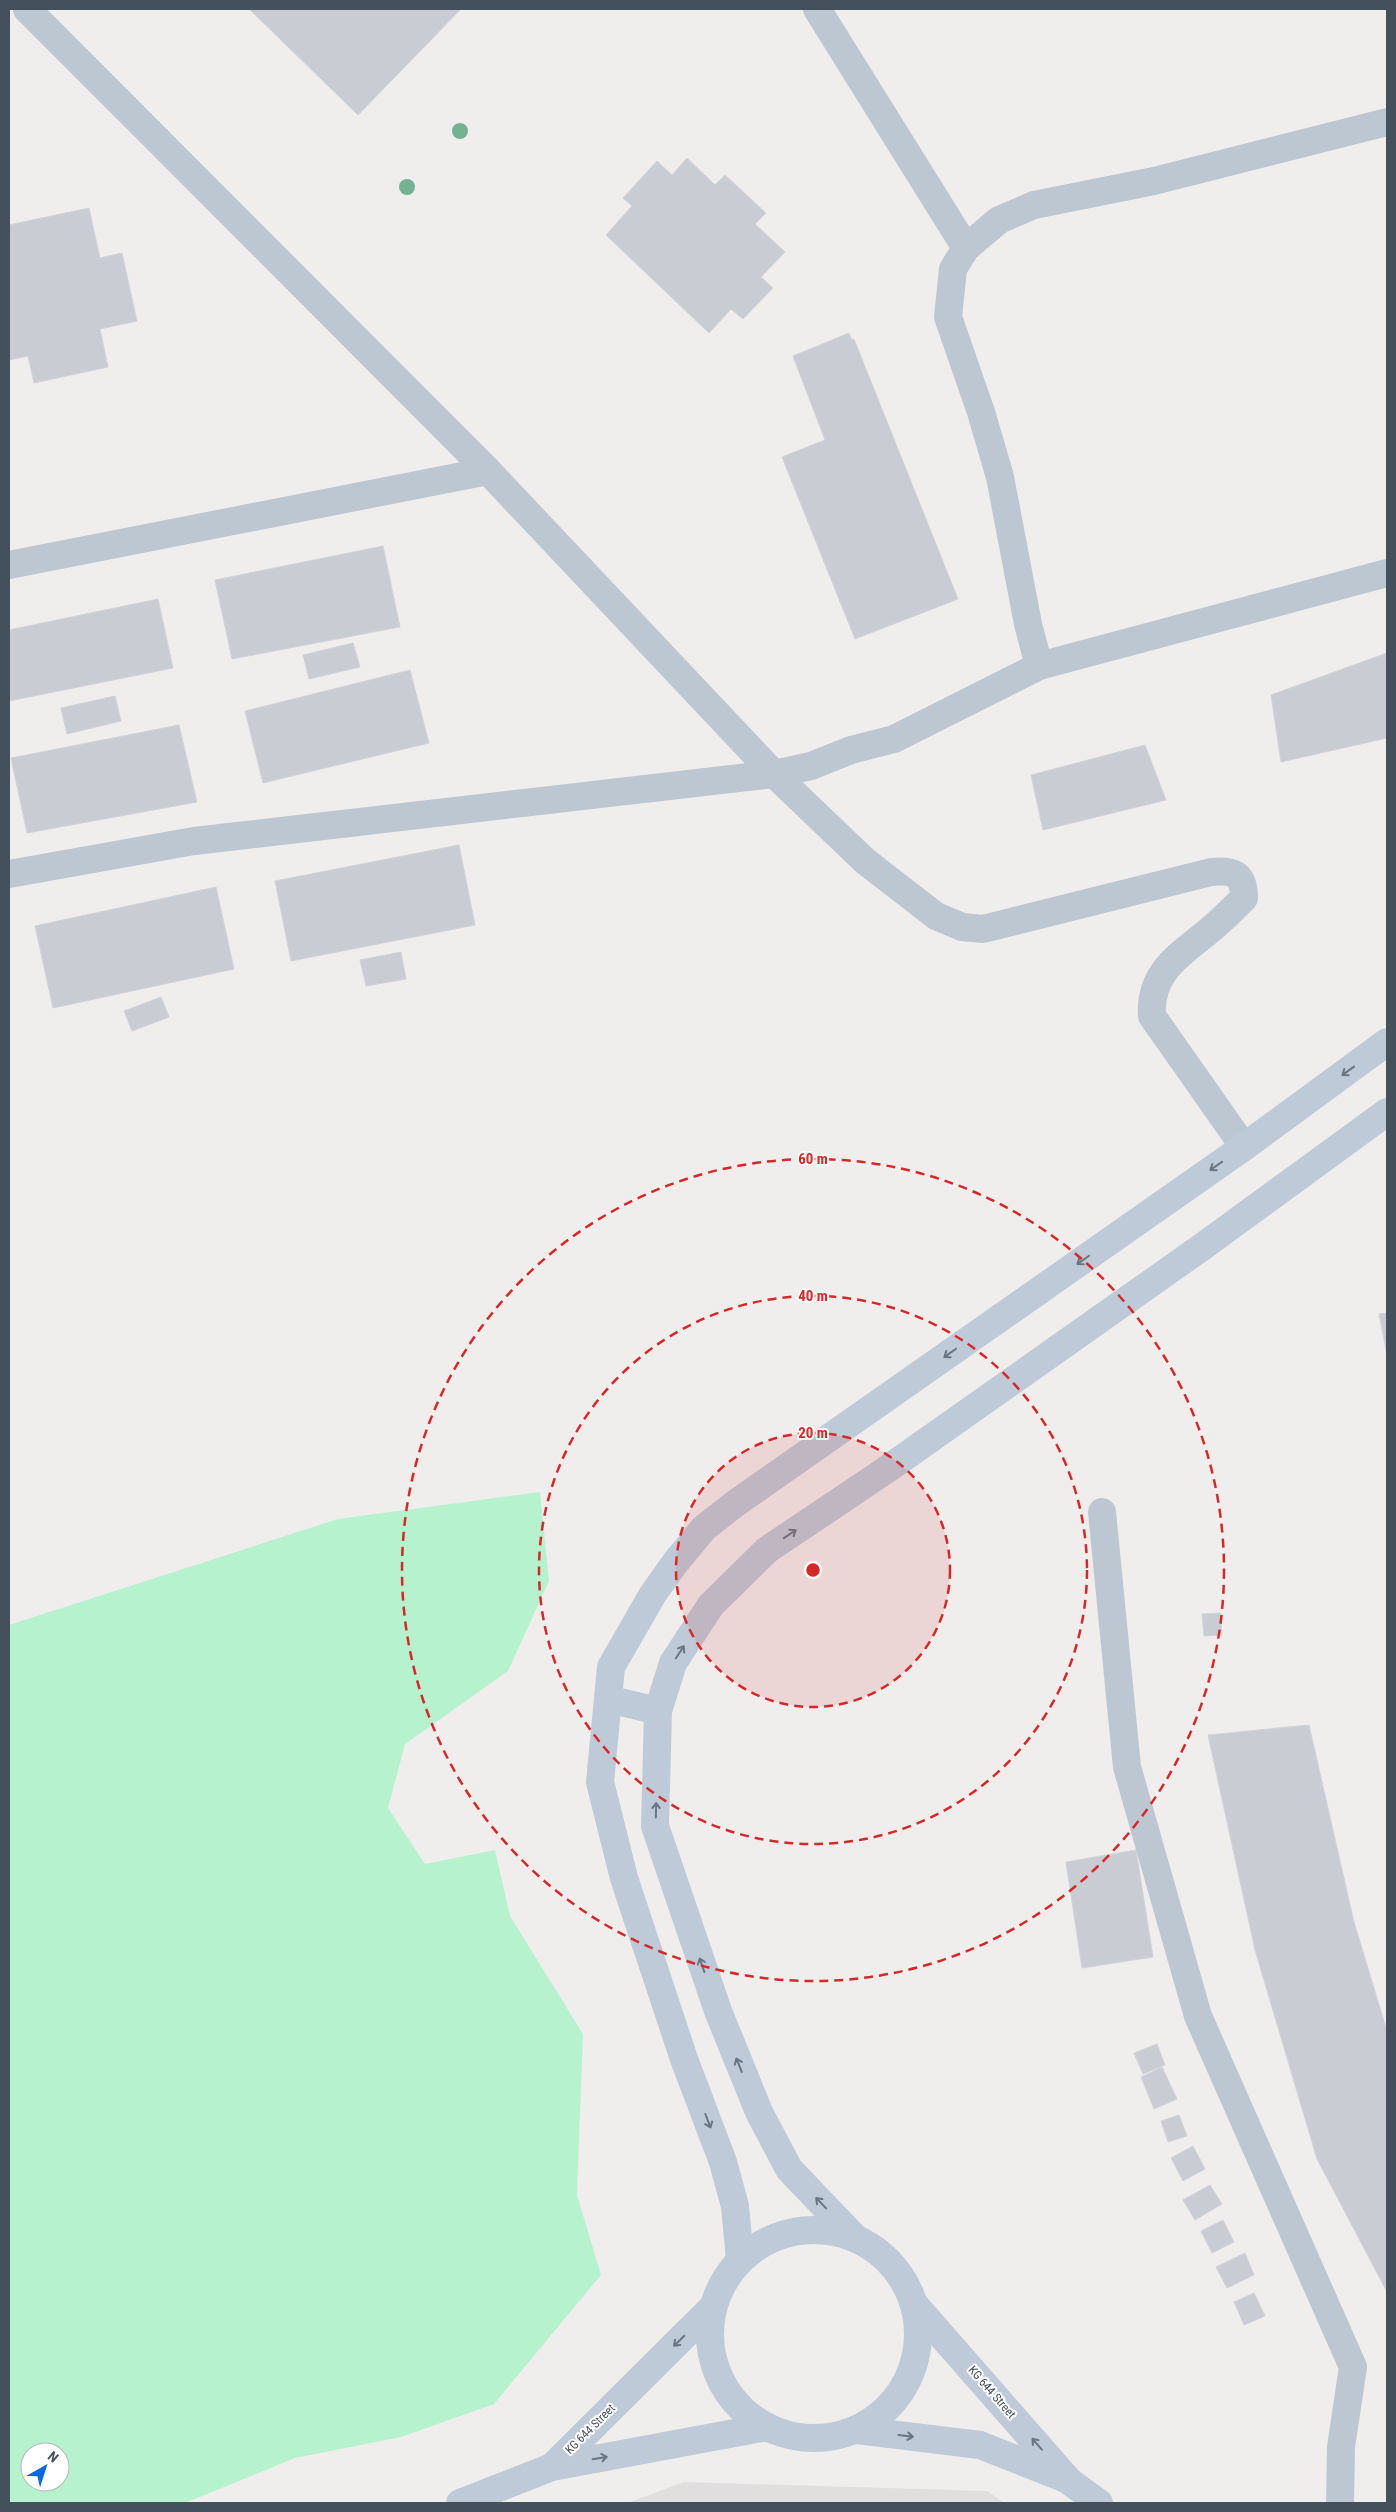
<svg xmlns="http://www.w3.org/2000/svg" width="1396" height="2512" font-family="'Roboto Condensed',sans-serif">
	<rect width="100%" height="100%" fill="#f0eded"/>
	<polygon fill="#e1dedf" points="684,2482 987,2491 1004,2503 627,2503"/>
	<path fill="#b7f2cf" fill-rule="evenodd" d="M540,1492L549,1581L508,1671L405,1744L388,1808L425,1864L495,1850L510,1916L583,2034L577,2195L601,2275L494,2404L401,2437L295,2458L185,2503H9V1625L338,1519ZM30,2452H60V2482H30Z"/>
	<g fill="#c9ccd3" stroke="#d1d3d9">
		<polygon points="249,9 461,9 358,115"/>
		<polygon points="687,158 715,185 725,175 766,213 755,224 785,252 761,277 773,288 743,319 731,309 709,333 606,235 632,206 623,198 657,161 672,175"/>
		<polygon points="89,208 100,258 122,253 137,321 100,329 108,367 34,383 28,356 9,360 9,225"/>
		<polygon points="849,333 852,340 854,339 958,599 855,639 782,457 825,440 793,356"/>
		<polygon points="383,546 400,627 232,659 215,580"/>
		<polygon points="158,599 173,668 9,701 9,630"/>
		<polygon points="353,643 360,667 309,679 303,655"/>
		<polygon points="1387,653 1387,738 1281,762 1271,695"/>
		<polygon points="410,670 429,743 263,783 245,711"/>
		<polygon points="115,696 121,721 67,734 61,708"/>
		<polygon points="179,725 197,802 27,833 11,758"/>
		<polygon points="1145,745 1166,800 1043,830 1031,775"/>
		<polygon points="459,845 475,925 291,961 275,881"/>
		<polygon points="216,887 234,969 53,1008 35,926"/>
		<polygon points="401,952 406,979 366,986 360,960"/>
		<polygon points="161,997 169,1017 132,1031 124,1011"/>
		<polygon points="1387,1313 1387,1355 1379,1314"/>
		<polygon points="1220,1613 1222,1635 1204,1636 1202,1614"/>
		<polygon points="1309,1725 1354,1922 1387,2031 1387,2292 1317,2159 1255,1950 1208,1735"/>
		<polygon points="1136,1850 1153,1957 1082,1968 1066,1862"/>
		<polygon points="1157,2044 1165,2065 1143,2074 1134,2053"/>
		<polygon points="1162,2067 1177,2099 1154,2109 1141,2077"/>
		<polygon points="1179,2115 1187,2136 1168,2142 1161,2121"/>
		<polygon points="1193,2146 1205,2169 1183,2181 1171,2158"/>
		<polygon points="1210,2185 1222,2204 1195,2220 1183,2200"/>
		<polygon points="1223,2220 1234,2242 1212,2253 1201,2231"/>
		<polygon points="1245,2253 1254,2275 1227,2288 1216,2267"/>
		<polygon points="1254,2293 1265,2316 1244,2325 1234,2302"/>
	</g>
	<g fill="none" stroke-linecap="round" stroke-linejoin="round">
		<g stroke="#bcc7d1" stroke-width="28">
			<path d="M27,9L488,471L774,774L865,861L936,916L962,927L983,929L1211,872C1233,870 1244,873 1244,898C1233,909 1222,920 1210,930C1180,955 1149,972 1152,1016L1244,1147"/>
			<polyline points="817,9 966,248"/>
			<polyline points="9,565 488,471"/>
			<polyline points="1039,666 1387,573"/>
			<polyline points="9,874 194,841 774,774 811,766 851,750 894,739 1039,666 1028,624 1000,477 981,412 948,317 953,269 966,248 999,220 1034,205 1154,181 1387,122"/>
			<polyline points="1102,1512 1127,1767 1198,2016 1353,2367 1341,2447 1340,2503"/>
		</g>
		<g stroke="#becad8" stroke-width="28">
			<polyline points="608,1699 658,1711"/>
			<circle cx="814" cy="2334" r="104"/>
			<polyline points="855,2238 789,2169 759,2112 718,2011 655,1826 658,1711 673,1663 711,1605 767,1550 886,1470 1202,1247 1387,1112"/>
			<polyline points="740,2260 735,2206 723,2162 684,2059 624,1878 600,1782 611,1667 653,1594 675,1563 704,1528 736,1503 1244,1147 1387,1042"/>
			<polyline points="914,2304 1069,2481 1099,2503"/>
			<polyline points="857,2430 980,2445 1066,2479"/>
			<polyline points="552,2467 713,2307"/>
			<polyline points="460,2503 552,2467 767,2427"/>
		</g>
	</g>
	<g fill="#75b294">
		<circle cx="460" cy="131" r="8"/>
		<circle cx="407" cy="187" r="8"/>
	</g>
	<defs><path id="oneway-shaft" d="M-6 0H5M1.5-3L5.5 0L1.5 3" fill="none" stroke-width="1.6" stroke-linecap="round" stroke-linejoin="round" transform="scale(1.25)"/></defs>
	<g stroke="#697581">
		<use href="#oneway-shaft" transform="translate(1348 1071) rotate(144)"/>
		<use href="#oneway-shaft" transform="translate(1216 1166) rotate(145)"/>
		<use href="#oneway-shaft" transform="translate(1083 1260) rotate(145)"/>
		<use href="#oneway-shaft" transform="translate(950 1353) rotate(145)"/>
		<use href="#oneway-shaft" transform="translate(790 1534) rotate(-34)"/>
		<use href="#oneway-shaft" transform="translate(680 1652) rotate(-57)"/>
		<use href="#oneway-shaft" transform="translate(656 1810) rotate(-89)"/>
		<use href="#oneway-shaft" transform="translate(702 1965) rotate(-109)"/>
		<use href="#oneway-shaft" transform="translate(739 2065) rotate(-112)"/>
		<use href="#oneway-shaft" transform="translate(708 2121) rotate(69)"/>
		<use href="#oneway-shaft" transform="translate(821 2203) rotate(-134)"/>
		<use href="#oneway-shaft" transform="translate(679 2341) rotate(135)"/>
		<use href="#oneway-shaft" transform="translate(906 2436) rotate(7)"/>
		<use href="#oneway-shaft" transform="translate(1037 2444) rotate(-131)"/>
		<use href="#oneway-shaft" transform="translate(600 2458) rotate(-10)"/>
	</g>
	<circle cx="813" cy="1570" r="137" fill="#d62828" fill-opacity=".12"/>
	<g fill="none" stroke="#d62828" stroke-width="2.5" stroke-dasharray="9 6">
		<circle cx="813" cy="1570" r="137"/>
		<circle cx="813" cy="1570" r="274"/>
		<circle cx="813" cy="1570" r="411"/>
	</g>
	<g text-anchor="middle" stroke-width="4" stroke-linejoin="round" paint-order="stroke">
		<g font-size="12" fill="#44505c" stroke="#fff">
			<text transform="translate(992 2392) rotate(49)" y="4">KG 644 Street</text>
			<text transform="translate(590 2429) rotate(-45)" y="4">KG 644 Street</text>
		</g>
	</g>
	<circle cx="813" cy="1570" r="8" fill="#d62828" stroke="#fff" stroke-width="2.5"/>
	<g font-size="15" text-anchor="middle" font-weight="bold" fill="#d62828" stroke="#fff" stroke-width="4" stroke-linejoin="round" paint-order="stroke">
		<text x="813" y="1164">60 m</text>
		<text x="813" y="1301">40 m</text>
		<text x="813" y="1438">20 m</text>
	</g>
	<rect width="1396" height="2512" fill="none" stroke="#44505c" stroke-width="20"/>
	<g transform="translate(45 2467) rotate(39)"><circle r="24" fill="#ffffff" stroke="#b4b9be"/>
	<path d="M0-4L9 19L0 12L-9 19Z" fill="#0c68eb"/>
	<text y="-8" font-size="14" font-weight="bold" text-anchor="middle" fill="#44505c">N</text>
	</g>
</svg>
